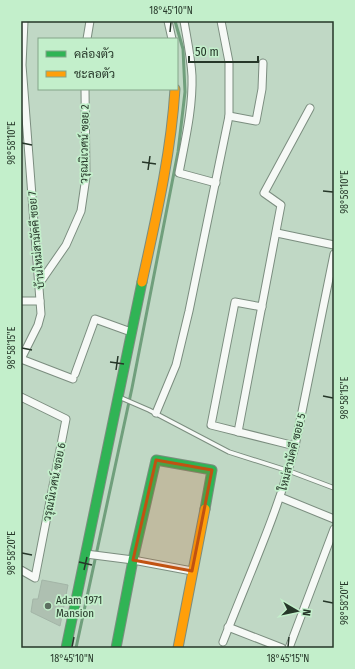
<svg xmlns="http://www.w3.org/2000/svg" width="355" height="669" font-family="'Fira Sans Condensed',Sarabun,sans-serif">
	<rect width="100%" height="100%" fill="#c0d8c5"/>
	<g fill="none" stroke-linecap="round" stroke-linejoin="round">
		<polyline stroke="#709f7c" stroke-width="3" points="76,648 132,388 178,152 185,92 183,49 175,21"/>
	</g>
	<polygon fill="#aec0b1" stroke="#a3b5a7" points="42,580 68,585 60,626 31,612 33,599 38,599"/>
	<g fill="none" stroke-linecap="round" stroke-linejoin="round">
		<defs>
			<polyline id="lane" points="119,397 149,410 229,452 289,471 334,488"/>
			<g id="street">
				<polyline points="168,21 172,39"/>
				<path d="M184,21C187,39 191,57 192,76C193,108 185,141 179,173L216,183"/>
				<polyline points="87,39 90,21"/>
				<polyline points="229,116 256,121 262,89 263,63"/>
				<polyline points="277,233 334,245"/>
				<polyline points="39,284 66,245 81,211 86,177 85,89"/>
				<polyline points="21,301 40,301"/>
				<polyline points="262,307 235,302 211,425 295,446"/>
				<polyline points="21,359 38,325 41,314 22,65 24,21"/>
				<polyline points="21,359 73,379"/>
				<polyline points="75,374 95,319 131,332"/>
				<polyline points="21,397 66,419 35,578 21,570"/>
				<polyline points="156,413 176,365 189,311 229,116 229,62 221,21"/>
				<polyline points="238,432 281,205 264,193 310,108"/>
				<polyline points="280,497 334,519"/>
				<polyline points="86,554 133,560 192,571"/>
				<polyline points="228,627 282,648"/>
				<path d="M223,642C248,577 278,513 295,446L334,254"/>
				<polyline points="289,648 334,529"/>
			</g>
			<g id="fast">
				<polyline points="66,648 142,282"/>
				<polyline points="116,648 133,560 156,460 212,470 205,509"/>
			</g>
			<g id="slow">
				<path d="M142,282C156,218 171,154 175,89"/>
				<polyline points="178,648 205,509"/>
			</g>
		</defs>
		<use href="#lane" stroke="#7b8d7f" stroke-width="5.5"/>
		<use href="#street" stroke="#7b8d7f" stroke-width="9"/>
		<use href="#fast" stroke="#7b8d7f" stroke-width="11"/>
		<use href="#slow" stroke="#7b8d7f" stroke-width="11"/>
		<use href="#lane" stroke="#f6f9f6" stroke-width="3.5"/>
		<use href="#street" stroke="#f6f9f6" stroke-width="7"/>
		<use href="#fast" stroke="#30b455" stroke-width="9"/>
		<use href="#slow" stroke="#ff9f0a" stroke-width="9"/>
	</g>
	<path fill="#c15212" fill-opacity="0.2" stroke="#c15212" stroke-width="3" stroke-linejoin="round" d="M156,460L212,470L192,571L133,560Z"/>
	<path fill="none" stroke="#263729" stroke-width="1.5" d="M170,32L171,22M22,143L32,145M142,162L156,164M148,170L150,156M323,191L333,192M22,348L32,350M110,362L124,364M116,370L118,356M323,396L333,398M22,553L32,555M79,562L92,565M84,570L87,557M323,601L333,603M72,647L74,637M288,647L289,637"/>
	<circle fill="#5c6f60" stroke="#c3efcb" stroke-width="1.5" cx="48" cy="606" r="4"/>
	<g text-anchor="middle" stroke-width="3.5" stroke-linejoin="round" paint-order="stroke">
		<g font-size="11" fill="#263729" stroke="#c3efcb">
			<text transform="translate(84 144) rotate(-89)" y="4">วรุณนิเวศน์ ซอย 2</text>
			<text transform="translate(36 240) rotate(-95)" y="4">บ้านใหม่สามัคคี ซอย 7</text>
			<text transform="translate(292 452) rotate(-76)" y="4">ใหม่สามัคคี ซอย 5</text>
			<text transform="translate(54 482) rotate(-79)" y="4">วรุณนิเวศน์ ซอย 6</text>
		</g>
		<g font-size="11" fill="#263729" stroke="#c3efcb" text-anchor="start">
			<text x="56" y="604">Adam 1971<tspan x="56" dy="13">Mansion</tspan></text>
		</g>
	</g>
	<rect width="355" height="669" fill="none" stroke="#c3efcb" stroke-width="44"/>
	<rect x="38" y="38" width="140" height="52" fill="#c3efcb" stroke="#84a58a"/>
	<rect x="46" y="51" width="20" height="6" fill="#30b455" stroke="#84a58a"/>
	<text x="74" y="58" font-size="12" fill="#263729">คล่องตัว</text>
	<rect x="46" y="71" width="20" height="6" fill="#ff9f0a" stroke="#84a58a"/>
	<text x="74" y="78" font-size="12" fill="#263729">ชะลอตัว</text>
	<g transform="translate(297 611) rotate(99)" stroke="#c3efcb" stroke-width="3" paint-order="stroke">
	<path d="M0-3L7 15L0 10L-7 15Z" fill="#263729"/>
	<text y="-6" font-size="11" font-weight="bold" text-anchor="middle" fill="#263729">N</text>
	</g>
	<path d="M189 56v6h69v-6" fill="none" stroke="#263729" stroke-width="2"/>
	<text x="195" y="56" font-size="12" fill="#263729" stroke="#c3efcb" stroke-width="3" paint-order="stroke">50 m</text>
	<rect x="22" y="22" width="311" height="625" fill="none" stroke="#263729" stroke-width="1.5"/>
	<g font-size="10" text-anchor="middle" fill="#263729">
		<text x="171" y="14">18°45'10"N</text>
		<text transform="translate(11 143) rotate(-90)" y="4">98°58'10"E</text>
		<text transform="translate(344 192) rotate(-90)" y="4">98°58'10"E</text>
		<text transform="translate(11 348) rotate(-90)" y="4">98°58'15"E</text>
		<text transform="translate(344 398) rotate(-90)" y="4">98°58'15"E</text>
		<text transform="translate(11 553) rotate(-90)" y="4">98°58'20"E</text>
		<text transform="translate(344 603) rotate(-90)" y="4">98°58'20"E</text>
		<text x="72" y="662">18°45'10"N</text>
		<text x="288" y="662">18°45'15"N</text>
	</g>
</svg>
